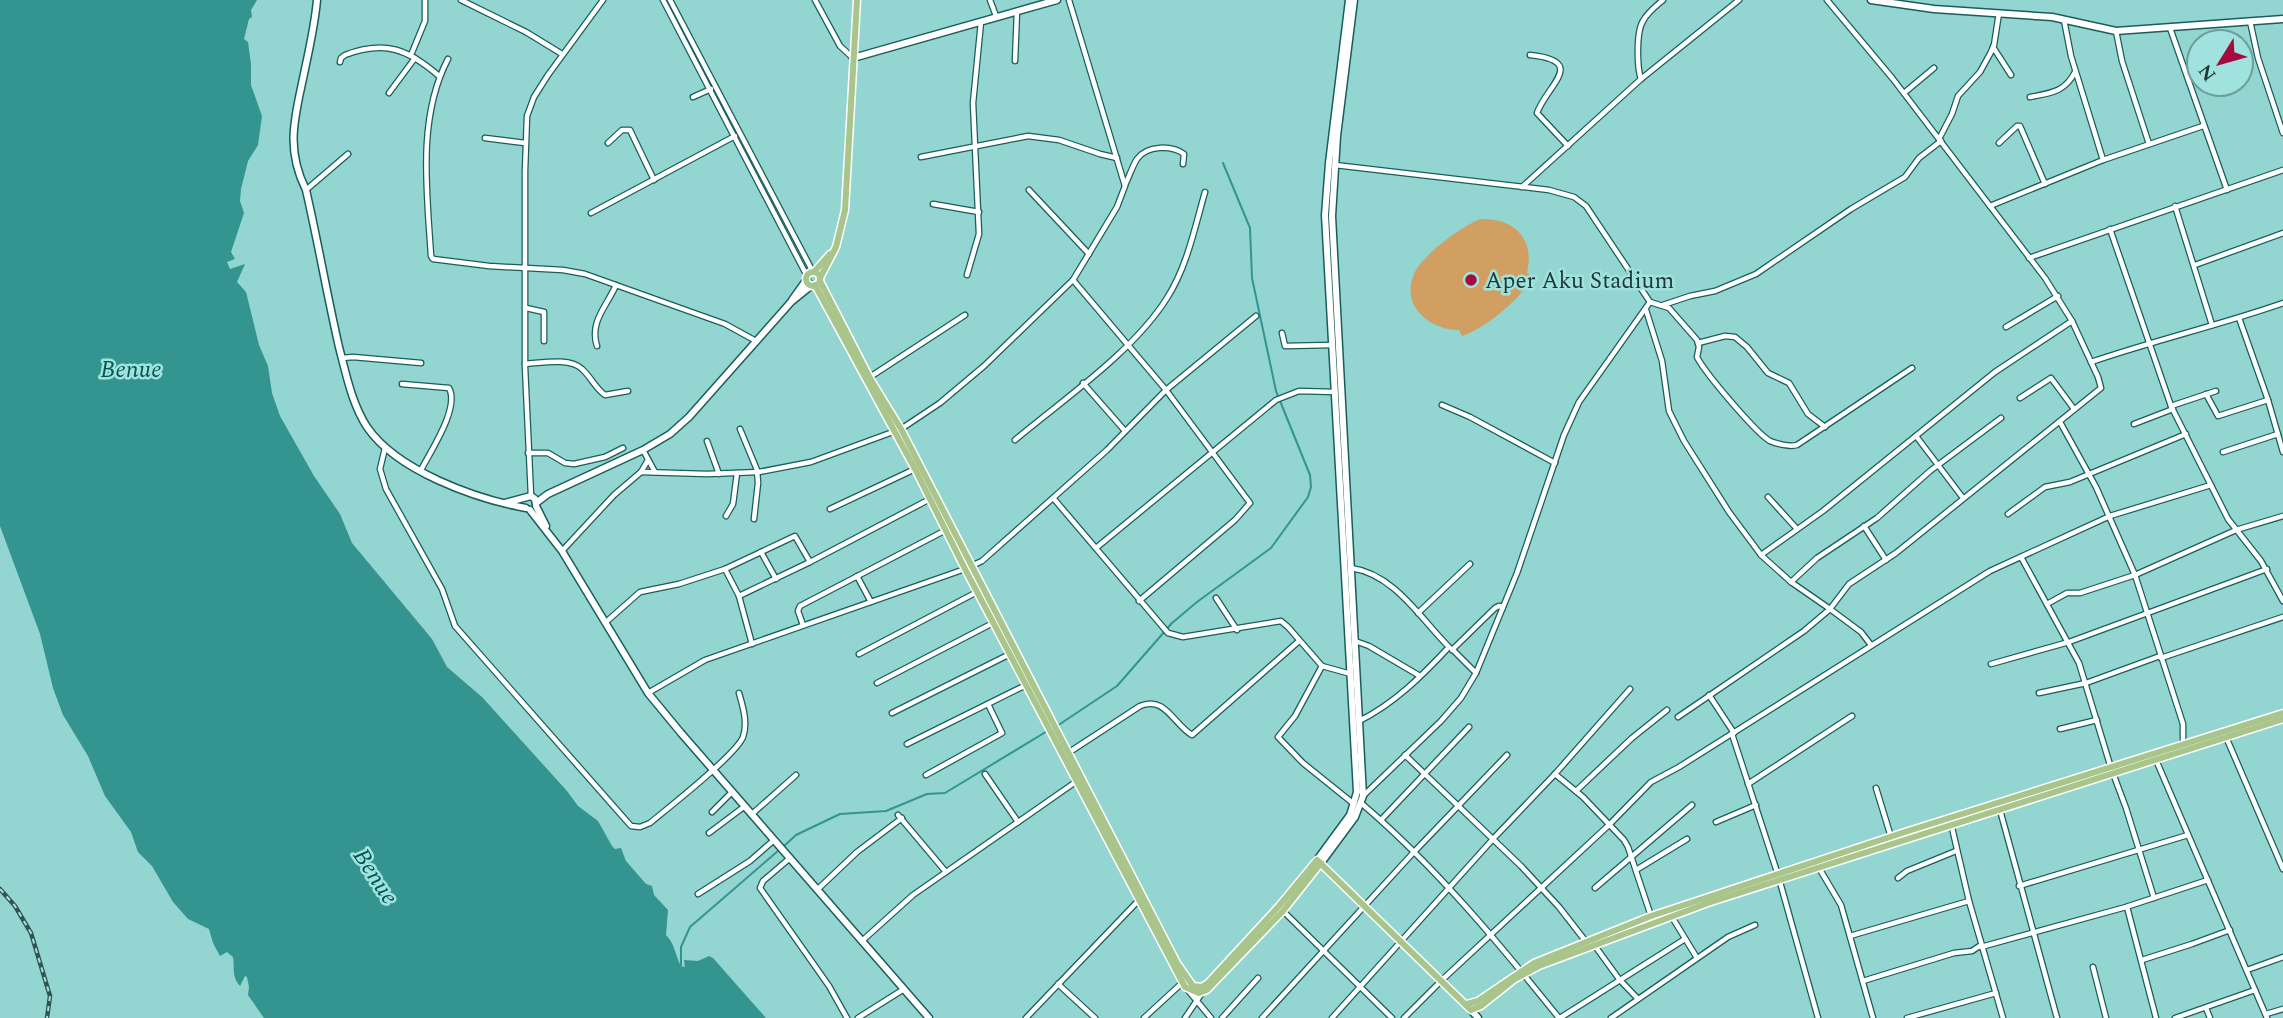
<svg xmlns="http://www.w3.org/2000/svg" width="2283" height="1018" font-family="Spectral,serif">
	<rect width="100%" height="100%" fill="#93d5d1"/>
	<path fill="#d19f61" d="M1480,219C1514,218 1535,238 1527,273L1532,276C1524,297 1484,329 1462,336L1459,330C1430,330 1400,306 1414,274C1422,255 1461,227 1480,219Z"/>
	<path fill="#339490" d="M0,0H257L251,10L252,17L249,19L244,39L248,42L251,64V85L262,116L258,145L248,161L241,189L240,201L244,213L231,252L235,259L227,262L230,269L245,264L237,282L246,292L259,345L268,366L272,393L280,416L314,476L340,514L352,543L432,639L447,667L482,697L567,791L578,806L598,821L612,846L615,849L621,848L626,861L646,884L652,886L654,895L668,910L666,935C675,944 675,955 681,966L685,967L684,960L698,961L709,956L713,958L766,1018H264L248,995L249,987L247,977L245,976L240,986C231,977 235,967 233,957L227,952L220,956L213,943L209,929L188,919L173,902L152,866L138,852L131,832L105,796L88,756L63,715L53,688L40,634L0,526Z"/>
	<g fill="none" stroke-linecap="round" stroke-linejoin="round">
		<g stroke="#339490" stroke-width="2">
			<polyline points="1057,726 1117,686 1172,623 1197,602 1271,548 1308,497 1311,487 1310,475 1276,391 1252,278 1250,228 1223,163"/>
			<polyline points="784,846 796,835 840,814 886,811 927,794 945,793 1049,730"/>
			<polyline points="681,965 681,947 690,927 779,850"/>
		</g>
		<defs>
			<g id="street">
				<polyline points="461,0 526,32 562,54"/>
				<polyline points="663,0 807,276"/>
				<polyline points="670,0 813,272"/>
				<polyline points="815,0 840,46 853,58"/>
				<polyline points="990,0 996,16"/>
				<polyline points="2064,20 2071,56 2103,160"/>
				<polyline points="2250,21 2258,58 2283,133"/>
				<polyline points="2170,28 2227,190"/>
				<polyline points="2116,31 2122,61 2149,144"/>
				<polyline points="1993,47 2011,75"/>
				<polyline points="411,55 425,21 425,0"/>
				<path d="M1530,55C1588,61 1547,85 1537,113L1568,146"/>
				<path d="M448,59C417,118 427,192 431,256L433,259L489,266L563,270L585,274L725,324L756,341"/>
				<polyline points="1015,61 1017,11"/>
				<path d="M340,62L341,58L345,55C385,40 408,49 439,76"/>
				<path d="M1641,79C1637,68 1636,32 1643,21C1647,13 1656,6 1663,0"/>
				<polyline points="389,93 415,58"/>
				<polyline points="1904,93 1934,68"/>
				<polyline points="693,97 711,89"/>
				<path d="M2030,97C2051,93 2065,92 2075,72"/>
				<polyline points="485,138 525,143"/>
				<polyline points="1939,139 1952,114 1958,96 1980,72 1991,52 1994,45 1999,13"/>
				<polyline points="608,143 622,130 630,130 654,180"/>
				<polyline points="1999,143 2017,126 2020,126 2045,184"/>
				<polyline points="921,157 1028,136 1059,140 1100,154 1117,158"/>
				<polyline points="1335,165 1549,190 1574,197 1586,206 1650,302 1579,402 1564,435 1517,573 1476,673 1461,698 1441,721 1363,796"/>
				<path d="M1125,185C1129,177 1132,167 1137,159C1147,145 1172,145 1184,154L1183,164"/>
				<polyline points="1522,187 1641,79 1739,0"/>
				<polyline points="306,190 348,154"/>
				<polyline points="1029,190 1089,254"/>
				<polyline points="933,204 979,212"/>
				<polyline points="1990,206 2103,160 2203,126"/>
				<polyline points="2175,206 2212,325"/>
				<polyline points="591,213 735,136"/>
				<polyline points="2110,229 2171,406 2228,519 2261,561 2283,601"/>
				<polyline points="2029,258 2283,170"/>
				<polyline points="2195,265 2283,233"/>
				<polyline points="967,275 979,234 973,103 981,22"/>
				<polyline points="1073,280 1166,390 1250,503 1235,520 1139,601"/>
				<path d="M1650,302L1669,308L1697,340L1699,347L1697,357C1705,373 1756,433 1770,441C1777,444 1790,447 1797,445L1912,368"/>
				<polyline points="1663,305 1690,296 1715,291 1756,274 1851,209 1905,177 1919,158 1941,141"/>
				<polyline points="526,308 544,312 544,341"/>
				<polyline points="1646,310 1662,361 1669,411 1684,441 1729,512 1761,555 1791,582 1830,609 1849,584 1896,553 2101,388 2098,377 2072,321 2045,278 1893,79 1827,0"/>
				<polyline points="2239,318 2268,400 2283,452"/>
				<polyline points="2006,327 2058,296"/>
				<polyline points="1282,333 1285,346 1332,345"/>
				<polyline points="1698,343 1725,336 1735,337 1747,347 1768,373 1789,383 1808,414 1825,427"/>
				<path d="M597,346C589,322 607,306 616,285"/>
				<polyline points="342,358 353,357 421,363"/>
				<path d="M2091,362C2155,340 2220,325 2283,303"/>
				<path d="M525,364C541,363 570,357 582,369C591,377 595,388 605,395L628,391"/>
				<polyline points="870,377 965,315"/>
				<polyline points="1083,383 1125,431"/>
				<path d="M402,384L449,388C460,408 430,452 421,470"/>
				<polyline points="2206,394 2218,416 2268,400"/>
				<polyline points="2020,398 2051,378 2074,409"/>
				<polyline points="1442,405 1470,417 1555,463"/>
				<polyline points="2171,406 2216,391"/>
				<polyline points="2060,422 2096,487 2135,575 2183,724 2183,745"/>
				<polyline points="2134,424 2173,409"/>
				<polyline points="740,429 757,470 758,483 754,519"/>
				<polyline points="1916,436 1963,498"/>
				<path d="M1015,440C1064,399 1134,351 1167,298C1187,267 1195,227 1205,192"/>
				<polyline points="707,441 719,474"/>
				<path d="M385,448L380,469L386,489L442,589L455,626L631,826L640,827L650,823C668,808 736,755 743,737C748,723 743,707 739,693"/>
				<polyline points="643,450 655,472"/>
				<polyline points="2223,452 2278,434"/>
				<polyline points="528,453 548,453 565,463 574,464 605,457 623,448"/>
				<polyline points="641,472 707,474 759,472 811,462 901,429 940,403 984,366 1073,280 1117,207 1125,186 1069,0"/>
				<polyline points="531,496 525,367 525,171 527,116 534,97 548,75 603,0"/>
				<polyline points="1768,497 1797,529"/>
				<polyline points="1054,499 1168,633 1183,637 1281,621 1288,627 1322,666 1351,674"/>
				<polyline points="830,509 915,469"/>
				<polyline points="2008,514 2045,487 2070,482 2186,434"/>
				<polyline points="726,516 733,504 737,473"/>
				<polyline points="1864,526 1886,560"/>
				<polyline points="1096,548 1276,400 1299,391 1335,392"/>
				<polyline points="562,551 614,495 641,472 648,460"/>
				<polyline points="761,552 776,579"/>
				<polyline points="1761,555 1823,511 1995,372 2072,321"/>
				<polyline points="2021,557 2079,663 2111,768 2126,808 2154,898"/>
				<path d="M1351,568C1394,574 1420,618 1449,647C1423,675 1394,704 1359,721"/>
				<polyline points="725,569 795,536 810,562"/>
				<polyline points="857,576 871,602"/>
				<polyline points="1791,582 1817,558 1877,518 1930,471 2001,418"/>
				<polyline points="739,596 810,562 930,499"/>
				<polyline points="1216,598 1237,630"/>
				<polyline points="2047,604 2067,593 2080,593 2135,575 2236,530 2283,516"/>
				<polyline points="1418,613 1470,564"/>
				<polyline points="606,622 640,592 679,584 725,569 739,596 752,644"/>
				<polyline points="803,625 798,611 800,606 946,530"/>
				<polyline points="1355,641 1369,646 1420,676"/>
				<polyline points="1452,649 1476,673"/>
				<polyline points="1452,650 1495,608 1499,606 1503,607"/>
				<polyline points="859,654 977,592"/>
				<polyline points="2161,658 2283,617"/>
				<polyline points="1991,664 2069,642 2267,569"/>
				<polyline points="1322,666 1295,716 1278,737 1303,763 1354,804"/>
				<polyline points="877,683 993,623"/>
				<polyline points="648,693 705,660 965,569 982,561 1107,450 1166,390 1256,316"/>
				<polyline points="2039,693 2086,683 2160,656"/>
				<polyline points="1709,695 1734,733"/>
				<polyline points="892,713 1010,654"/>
				<polyline points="1678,717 1804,631 1830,609 1861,632 1871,645"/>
				<polyline points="2060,729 2097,720"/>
				<polyline points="1732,734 1778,875 1818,1018"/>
				<polyline points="2226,737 2283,869"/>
				<polyline points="907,744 1026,685"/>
				<path d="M1068,753L1140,706C1165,695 1174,725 1192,735L1299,641"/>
				<polyline points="1405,755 1521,866 1559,907 1587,943"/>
				<polyline points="2156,760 2267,1018"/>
				<polyline points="985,774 1018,822"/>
				<polyline points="1555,774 1630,689"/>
				<polyline points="926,775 1002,733 988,704"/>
				<polyline points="1748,784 1852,716"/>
				<polyline points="1876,788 1891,837"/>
				<polyline points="1576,791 1632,738 1667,710"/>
				<path d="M1361,803C1435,866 1498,942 1559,1018"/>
				<polyline points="2000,810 2057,1018"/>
				<polyline points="712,812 732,792"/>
				<polyline points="752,814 796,775"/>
				<polyline points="898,815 946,872"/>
				<polyline points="1950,819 1969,901 2003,1018"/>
				<polyline points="1381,820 1469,727"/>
				<polyline points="1716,822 1756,805"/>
				<polyline points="709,833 745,806"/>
				<polyline points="790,858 763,881 760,888 829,986 847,1018"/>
				<polyline points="1819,868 1841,905 1873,1018"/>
				<polyline points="1636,870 1687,839"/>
				<polyline points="1898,878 1907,871 1956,851"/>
				<polyline points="2019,886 2188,835"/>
				<polyline points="1595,888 1692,805"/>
				<polyline points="818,889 857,852 902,818"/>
				<polyline points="698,894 750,861 774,840"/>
				<polyline points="2127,907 2156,1018"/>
				<polyline points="1283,911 1392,1018"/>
				<polyline points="1672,917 1697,958"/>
				<polyline points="1850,936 1969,901"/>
				<polyline points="863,940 913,895 1077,781"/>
				<polyline points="1595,946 1619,979 1638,999"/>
				<polyline points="1981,947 2126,907 2208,880"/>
				<polyline points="2142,960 2192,944 2230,930"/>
				<polyline points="2093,967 2106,1018"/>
				<polyline points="2247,970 2283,957"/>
				<polyline points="1863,981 1954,953 1972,951 1981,945"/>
				<polyline points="1058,984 1095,1018"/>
				<polyline points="1187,989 1211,1018"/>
				<polyline points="2206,1008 2210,1018"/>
				<polyline points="2266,1014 2283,1009"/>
				<polyline points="858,1018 904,989"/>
				<polyline points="1026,1018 1139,900"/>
				<polyline points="1144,1018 1182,983"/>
				<polyline points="1185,1018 1204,990"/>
				<polyline points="1222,1018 1258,978"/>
				<polyline points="1262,1018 1413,853 1507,755"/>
				<polyline points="1332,1018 1493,839 1555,774 1583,797 1624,840 1628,847 1651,916"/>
				<polyline points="1404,1018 1442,980 1610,824 1651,782 1679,767 1990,571 2110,516 2211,485"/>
				<polyline points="1560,1018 1685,939"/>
				<polyline points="1611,1018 1728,937 1755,925"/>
				<polyline points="1907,1018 1996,993"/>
				<polyline points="2175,1018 2255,990"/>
			</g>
			<g id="secondary">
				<path d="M317,0C315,23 310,46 305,69C296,114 284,146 306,190C318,242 327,295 339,347C346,374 352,404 367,427C397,471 476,499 526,508"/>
				<polyline points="1871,0 1934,9 2052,17 2116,31 2283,19"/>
				<polyline points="853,58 1057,0"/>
				<polyline points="792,300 807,279"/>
				<polyline points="505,503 531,496 535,499 536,505"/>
				<polyline points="536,503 548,494 643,450 670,434 689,417 791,302 812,285"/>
				<polyline points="536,506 546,526"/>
				<polyline points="530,510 562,551 648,693 681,733 929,1018"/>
				<polyline points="1317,860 1350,815 1357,792 1325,215 1329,163 1349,0"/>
				<polyline points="1321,863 1355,817 1363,796 1332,216 1337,136 1354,0"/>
				<polyline points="1471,1010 1478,1018"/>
			</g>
			<g id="primary">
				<polyline points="814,272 830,254"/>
				<circle cx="813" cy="279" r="7"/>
				<polyline points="820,278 836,247 845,210 857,0"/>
				<polyline points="820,281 871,380 901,429 1177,963 1193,986 1202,987 1208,983 1279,906 1317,860 1471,1010 1481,1006 1515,979 1539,966 1708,903 2283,719"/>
				<polyline points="815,285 915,469 965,569 1185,987 1199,993 1207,990 1283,911 1321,863"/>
				<polyline points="1467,1004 1478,1001 1534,963 1651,916 1905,832 2283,713"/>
			</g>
		</defs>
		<use href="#street" stroke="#185e5b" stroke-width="7"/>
		<use href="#secondary" stroke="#185e5b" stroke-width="9"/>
		<use href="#primary" stroke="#fff" stroke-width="9"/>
		<use href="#street" stroke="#fff" stroke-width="4.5"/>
		<use href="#secondary" stroke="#fff" stroke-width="6"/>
		<use href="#primary" stroke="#a9c58b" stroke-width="6"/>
		<defs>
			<polyline id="rail" points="0,889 15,906 31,933 50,996 47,1018"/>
		</defs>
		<use href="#rail" stroke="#315351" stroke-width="4.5"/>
		<use href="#rail" stroke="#a0e2de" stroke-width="2" stroke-dasharray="5" stroke-linecap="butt"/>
	</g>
	<circle fill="#a50b3f" stroke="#a0e2de" stroke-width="2.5" cx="1471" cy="280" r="7"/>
	<g text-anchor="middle" stroke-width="5" stroke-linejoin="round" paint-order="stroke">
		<g font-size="23" fill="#1d3937" stroke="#a0e2de" text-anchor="start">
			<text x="1485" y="288">Aper Aku Stadium</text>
		</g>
		<g font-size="24" font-style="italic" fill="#005754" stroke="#a0e2de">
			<text x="131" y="377">Benue</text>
			<text transform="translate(376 876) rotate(57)" y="8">Benue</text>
		</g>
	</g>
	<g transform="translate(2220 63) rotate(233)"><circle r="33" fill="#a0e2de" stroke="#6c9e9b" stroke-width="2"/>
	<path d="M0-5L12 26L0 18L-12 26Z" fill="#a50b3f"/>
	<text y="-10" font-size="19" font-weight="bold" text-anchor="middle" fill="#1d3937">N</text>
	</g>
</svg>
